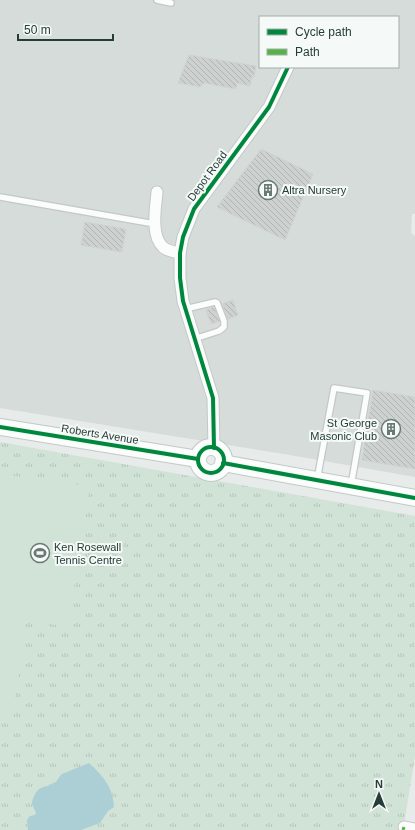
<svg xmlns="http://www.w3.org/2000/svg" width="415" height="830" font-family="Helvetica,sans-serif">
	<defs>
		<pattern id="grass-tufts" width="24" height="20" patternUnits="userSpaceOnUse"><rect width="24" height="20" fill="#d1e3d7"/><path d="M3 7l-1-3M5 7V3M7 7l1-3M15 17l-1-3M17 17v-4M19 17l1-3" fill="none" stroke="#b3c4b9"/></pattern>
		<pattern id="building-back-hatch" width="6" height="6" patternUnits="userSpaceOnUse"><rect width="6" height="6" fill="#cdd2d0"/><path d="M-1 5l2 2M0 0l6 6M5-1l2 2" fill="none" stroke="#b0b5b3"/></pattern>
	</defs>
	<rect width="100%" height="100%" fill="#e7ebe9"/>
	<path fill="#d5dcd9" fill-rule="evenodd" d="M0,0H415V214H412L411,233L415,236V477L290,455L0,408ZM260,17H398V67H260Z"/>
	<polygon fill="url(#grass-tufts)" points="0,442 415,516 415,757 403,830 0,830"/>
	<polygon fill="#d1e3d7" points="0,474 90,486 68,627 26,620 13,711 0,709"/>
	<path fill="#abcfd5" d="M89,763C103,776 113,787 114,807L108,811L100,823L81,830H28L27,820L30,816L35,815L36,813C35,810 33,807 32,804C32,799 36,790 41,788C45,786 50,786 54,783C58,781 58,777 62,774Z"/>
	<g fill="url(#building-back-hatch)" stroke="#cfd4d2">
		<polygon points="189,55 256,66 254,77 252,77 250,86 237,83 236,89 204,83 200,87 178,83"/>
		<polygon points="261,149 313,174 285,240 217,207"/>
		<polygon points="85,222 126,229 122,252 81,245"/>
		<polygon points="233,300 238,315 228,319 222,304"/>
		<polygon points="214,307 220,321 211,324 206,310"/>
		<polygon points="373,390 415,397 415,469 362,460"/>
	</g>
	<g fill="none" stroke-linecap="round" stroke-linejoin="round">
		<defs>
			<g id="lane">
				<polyline points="157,0 171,3"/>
				<polyline points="0,197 155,224"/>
				<polyline points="185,309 215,302 217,303 224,321 224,327 219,331 194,339"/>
				<polyline points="317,480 334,388 367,393 351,486"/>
			</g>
			<g id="street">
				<path d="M157,192C156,206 150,235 163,247C167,251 174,252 180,253"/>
				<polyline points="214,448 213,398 183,301 180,278 180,253 183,237 194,209 269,107 288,67"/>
				<polyline points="404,827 415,829"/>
			</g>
			<g id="secondary">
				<polyline points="0,427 198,459"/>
				<circle cx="211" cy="460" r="13"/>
				<polyline points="223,463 415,498"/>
			</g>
		</defs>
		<use href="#lane" stroke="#c4c8c6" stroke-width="8"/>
		<use href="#street" stroke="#c4c8c6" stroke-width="13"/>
		<use href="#secondary" stroke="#c3c9c6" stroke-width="18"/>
		<use href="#lane" stroke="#fbfcfc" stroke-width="5.5"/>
		<use href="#street" stroke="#fbfcfc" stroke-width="11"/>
		<use href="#secondary" stroke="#fbfcfc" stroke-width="16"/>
		<polyline stroke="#55b346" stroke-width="3" stroke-dasharray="6 3" stroke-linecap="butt" points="403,830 404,827"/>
		<defs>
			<g id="cycleway">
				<polyline points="0,427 198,459"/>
				<circle cx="211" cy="460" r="13"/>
				<polyline points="214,448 213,398 183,301 180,278 180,253 183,237 194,209 269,107 288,67"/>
				<polyline points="223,463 415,498"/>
			</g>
		</defs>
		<use href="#cycleway" stroke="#f5f9f7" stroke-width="6"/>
		<use href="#cycleway" stroke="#00873e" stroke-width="4"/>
	</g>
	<defs>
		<symbol id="building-ring" viewBox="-11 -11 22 22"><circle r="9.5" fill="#f5f9f7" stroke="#697a75" stroke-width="1.5"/><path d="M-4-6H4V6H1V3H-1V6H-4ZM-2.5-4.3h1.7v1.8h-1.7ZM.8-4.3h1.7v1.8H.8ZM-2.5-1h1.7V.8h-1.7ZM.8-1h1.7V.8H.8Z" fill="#697a75"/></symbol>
		<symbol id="stadium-ring" viewBox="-11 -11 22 22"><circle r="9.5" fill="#f5f9f7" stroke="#697a75" stroke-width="1.5"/><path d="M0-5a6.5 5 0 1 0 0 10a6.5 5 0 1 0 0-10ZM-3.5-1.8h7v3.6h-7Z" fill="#697a75"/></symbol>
	</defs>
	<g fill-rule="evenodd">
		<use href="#building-ring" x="257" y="179" width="22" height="22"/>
		<use href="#building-ring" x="380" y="418" width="22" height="22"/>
		<use href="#stadium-ring" x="29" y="542" width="22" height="22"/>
	</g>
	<g text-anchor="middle" stroke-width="4" stroke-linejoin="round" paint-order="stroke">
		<g font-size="11" fill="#253d37" stroke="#f5f9f7">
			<text transform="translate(207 176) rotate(-54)" y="4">Depot Road</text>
			<text transform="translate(100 434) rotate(9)" y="4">Roberts Avenue</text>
		</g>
		<g font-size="11" fill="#253d37" stroke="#f5f9f7" text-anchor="start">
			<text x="282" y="194">Altra Nursery</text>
			<text x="377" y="427" text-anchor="end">St George<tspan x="377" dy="13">Masonic Club</tspan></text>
			<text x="54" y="551">Ken Rosewall<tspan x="54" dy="13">Tennis Centre</tspan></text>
		</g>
	</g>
	<rect x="259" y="16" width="140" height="52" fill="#f5f9f7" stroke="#a2aeaa"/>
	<rect x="267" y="29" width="20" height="6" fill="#00873e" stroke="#a2aeaa"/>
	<text x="295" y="36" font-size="12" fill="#253d37">Cycle path</text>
	<rect x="267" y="49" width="20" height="6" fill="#55b346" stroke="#a2aeaa"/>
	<text x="295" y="56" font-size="12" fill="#253d37">Path</text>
	<g transform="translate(379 794)" stroke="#f5f9f7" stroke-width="3" paint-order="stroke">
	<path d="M0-3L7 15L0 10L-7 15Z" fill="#253d37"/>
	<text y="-6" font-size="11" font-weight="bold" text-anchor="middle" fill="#253d37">N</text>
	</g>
	<path d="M18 34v6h95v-6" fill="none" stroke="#253d37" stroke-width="2"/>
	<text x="24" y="34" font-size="12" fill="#253d37" stroke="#f5f9f7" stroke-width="3" paint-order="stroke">50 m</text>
</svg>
